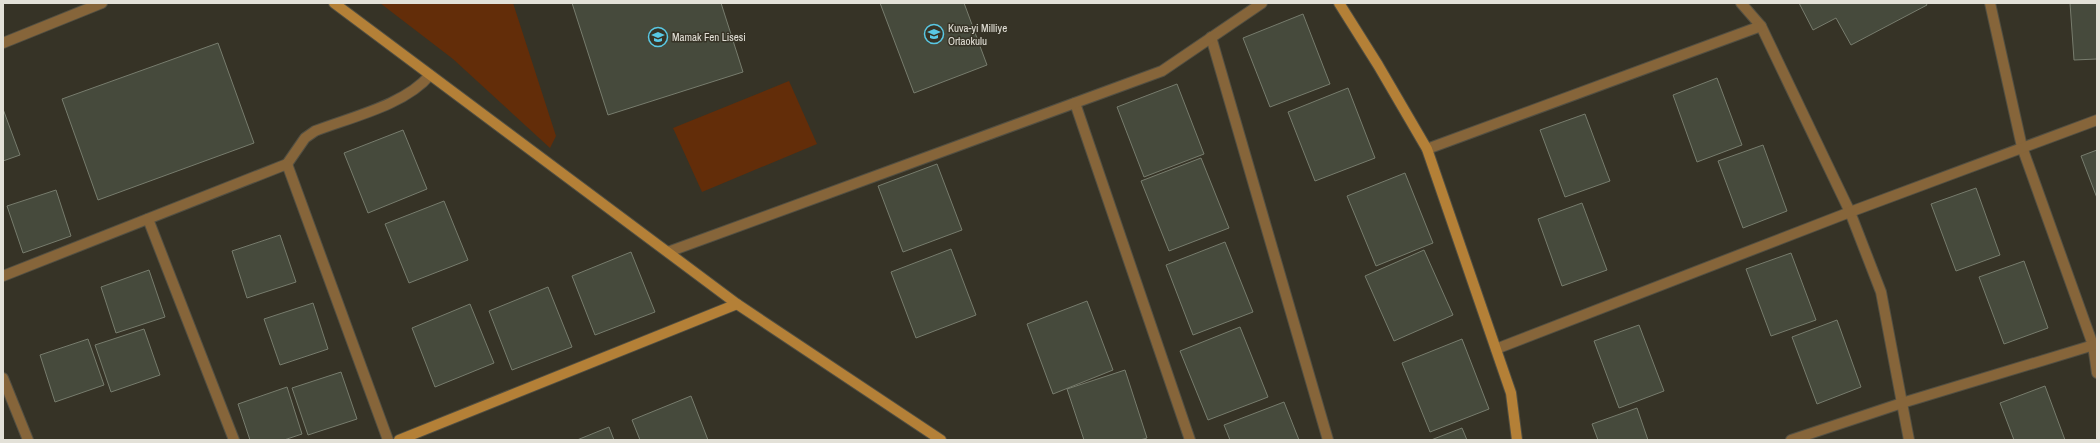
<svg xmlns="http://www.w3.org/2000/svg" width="2100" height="443" font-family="'Archivo Narrow',sans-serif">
	<rect width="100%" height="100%" fill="#363326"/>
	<g fill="#632d09">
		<polygon points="380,3 513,3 556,136 550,148 453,59"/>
		<polygon points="789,81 817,144 702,192 673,128"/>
	</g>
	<g fill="#464a3c" stroke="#777c6d">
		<polygon points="572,3 721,3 743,72 608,115"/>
		<polygon points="880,3 964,3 987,65 914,93"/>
		<polygon points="1799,3 1926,3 1927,5 1851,45 1836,18 1813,30"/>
		<polygon points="2070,3 2097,3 2097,59 2074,60"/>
		<polygon points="1303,14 1330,84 1270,107 1243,38"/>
		<polygon points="218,43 254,143 98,200 62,99"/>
		<polygon points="1717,78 1742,145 1697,162 1673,95"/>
		<polygon points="1177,84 1204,154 1144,177 1117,107"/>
		<polygon points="1348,88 1375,158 1315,181 1288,112"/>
		<polygon points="3,109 20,155 3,161"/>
		<polygon points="1585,114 1610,181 1565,197 1540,130"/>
		<polygon points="403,130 427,189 368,213 344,153"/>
		<polygon points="1763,145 1787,211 1743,228 1718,161"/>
		<polygon points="2097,150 2097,198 2081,156"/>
		<polygon points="1201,158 1229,228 1169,251 1141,181"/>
		<polygon points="937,164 962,230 903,252 878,186"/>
		<polygon points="1405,173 1433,243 1376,266 1347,196"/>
		<polygon points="1976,188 2000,255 1956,271 1931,204"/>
		<polygon points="56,190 71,236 23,253 7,206"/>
		<polygon points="444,201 468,260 409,283 385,224"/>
		<polygon points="1582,203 1607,270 1562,286 1538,219"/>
		<polygon points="280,235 296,282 247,298 232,251"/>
		<polygon points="1225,242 1253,312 1193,335 1166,265"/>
		<polygon points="951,249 976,315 916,338 891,272"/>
		<polygon points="1424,250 1453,315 1394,341 1365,276"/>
		<polygon points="631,252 655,312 595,335 572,276"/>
		<polygon points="1791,253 1816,320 1771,336 1746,269"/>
		<polygon points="2024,261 2048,328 2004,344 1979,277"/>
		<polygon points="149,270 165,317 116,333 101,287"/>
		<polygon points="548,287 572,347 512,370 489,311"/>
		<polygon points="1087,301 1113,370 1053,394 1027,324"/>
		<polygon points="313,303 328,349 280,365 264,319"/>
		<polygon points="470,304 494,363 435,387 412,328"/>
		<polygon points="1837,320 1861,387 1817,404 1792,337"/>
		<polygon points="1639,325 1664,391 1619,408 1594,341"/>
		<polygon points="1240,327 1268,397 1208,420 1180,351"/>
		<polygon points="144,329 160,375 111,392 95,345"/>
		<polygon points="88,339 104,385 55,402 40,355"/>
		<polygon points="1462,339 1489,409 1430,432 1402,363"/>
		<polygon points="1125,370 1147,438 1140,440 1084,440 1067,389"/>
		<polygon points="341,372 357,419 308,435 292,388"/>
		<polygon points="2045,386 2065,440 2014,440 2000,403"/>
		<polygon points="287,387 302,434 284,440 250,440 238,404"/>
		<polygon points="691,396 708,440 640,440 632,420"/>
		<polygon points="1284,402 1299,440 1230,440 1224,425"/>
		<polygon points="1637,408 1648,440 1598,440 1592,424"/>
		<polygon points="609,427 614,440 577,440"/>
		<polygon points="1462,428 1467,440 1431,440"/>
	</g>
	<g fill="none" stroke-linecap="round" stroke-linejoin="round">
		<defs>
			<g id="street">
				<polyline points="1741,3 1761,26 1850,212 1881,292 1909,440"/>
				<polyline points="1990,3 2022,147 2093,345 2097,373"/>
				<polyline points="1211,37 1328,440"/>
				<polyline points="3,43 102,3"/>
				<polyline points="1075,103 1190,440"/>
				<polyline points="1427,149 1761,26"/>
				<path d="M287,164L305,138L315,131C351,117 405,105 430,75"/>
				<polyline points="148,219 234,440"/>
				<polyline points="668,252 1162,71 1262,3"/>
				<polyline points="3,276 287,164 388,440"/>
				<polyline points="1496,349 1850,212 2097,120"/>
				<polyline points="3,378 28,440"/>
				<polyline points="1791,440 1902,403 2097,344"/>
			</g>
			<g id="secondary">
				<polyline points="334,3 737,304 941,440"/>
				<polyline points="1339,3 1378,65 1427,149 1511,393 1517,440"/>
				<polyline points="399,440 737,304"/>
			</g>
		</defs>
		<use href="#street" stroke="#524f42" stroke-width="12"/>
		<use href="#secondary" stroke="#524f42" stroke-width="12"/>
		<use href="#street" stroke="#86653a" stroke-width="10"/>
		<use href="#secondary" stroke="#b48037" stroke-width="10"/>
	</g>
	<defs>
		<symbol id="school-ring" viewBox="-11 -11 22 22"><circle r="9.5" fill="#363326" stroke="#59c8e4" stroke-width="1.5"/><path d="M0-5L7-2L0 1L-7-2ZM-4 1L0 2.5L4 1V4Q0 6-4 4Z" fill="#59c8e4"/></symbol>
	</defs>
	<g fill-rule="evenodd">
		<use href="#school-ring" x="923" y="23" width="22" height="22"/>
		<use href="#school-ring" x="647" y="26" width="22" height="22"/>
	</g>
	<g text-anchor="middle" stroke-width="3" stroke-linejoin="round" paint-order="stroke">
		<g font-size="11" fill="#e3e1d8" stroke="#363326" text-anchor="start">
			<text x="948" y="32">Kuva-yi Milliye<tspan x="948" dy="13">Ortaokulu</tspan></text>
			<text x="672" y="41">Mamak Fen Lisesi</text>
		</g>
	</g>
	<rect width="2100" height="443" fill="none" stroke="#e3e1d8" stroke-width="8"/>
</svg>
